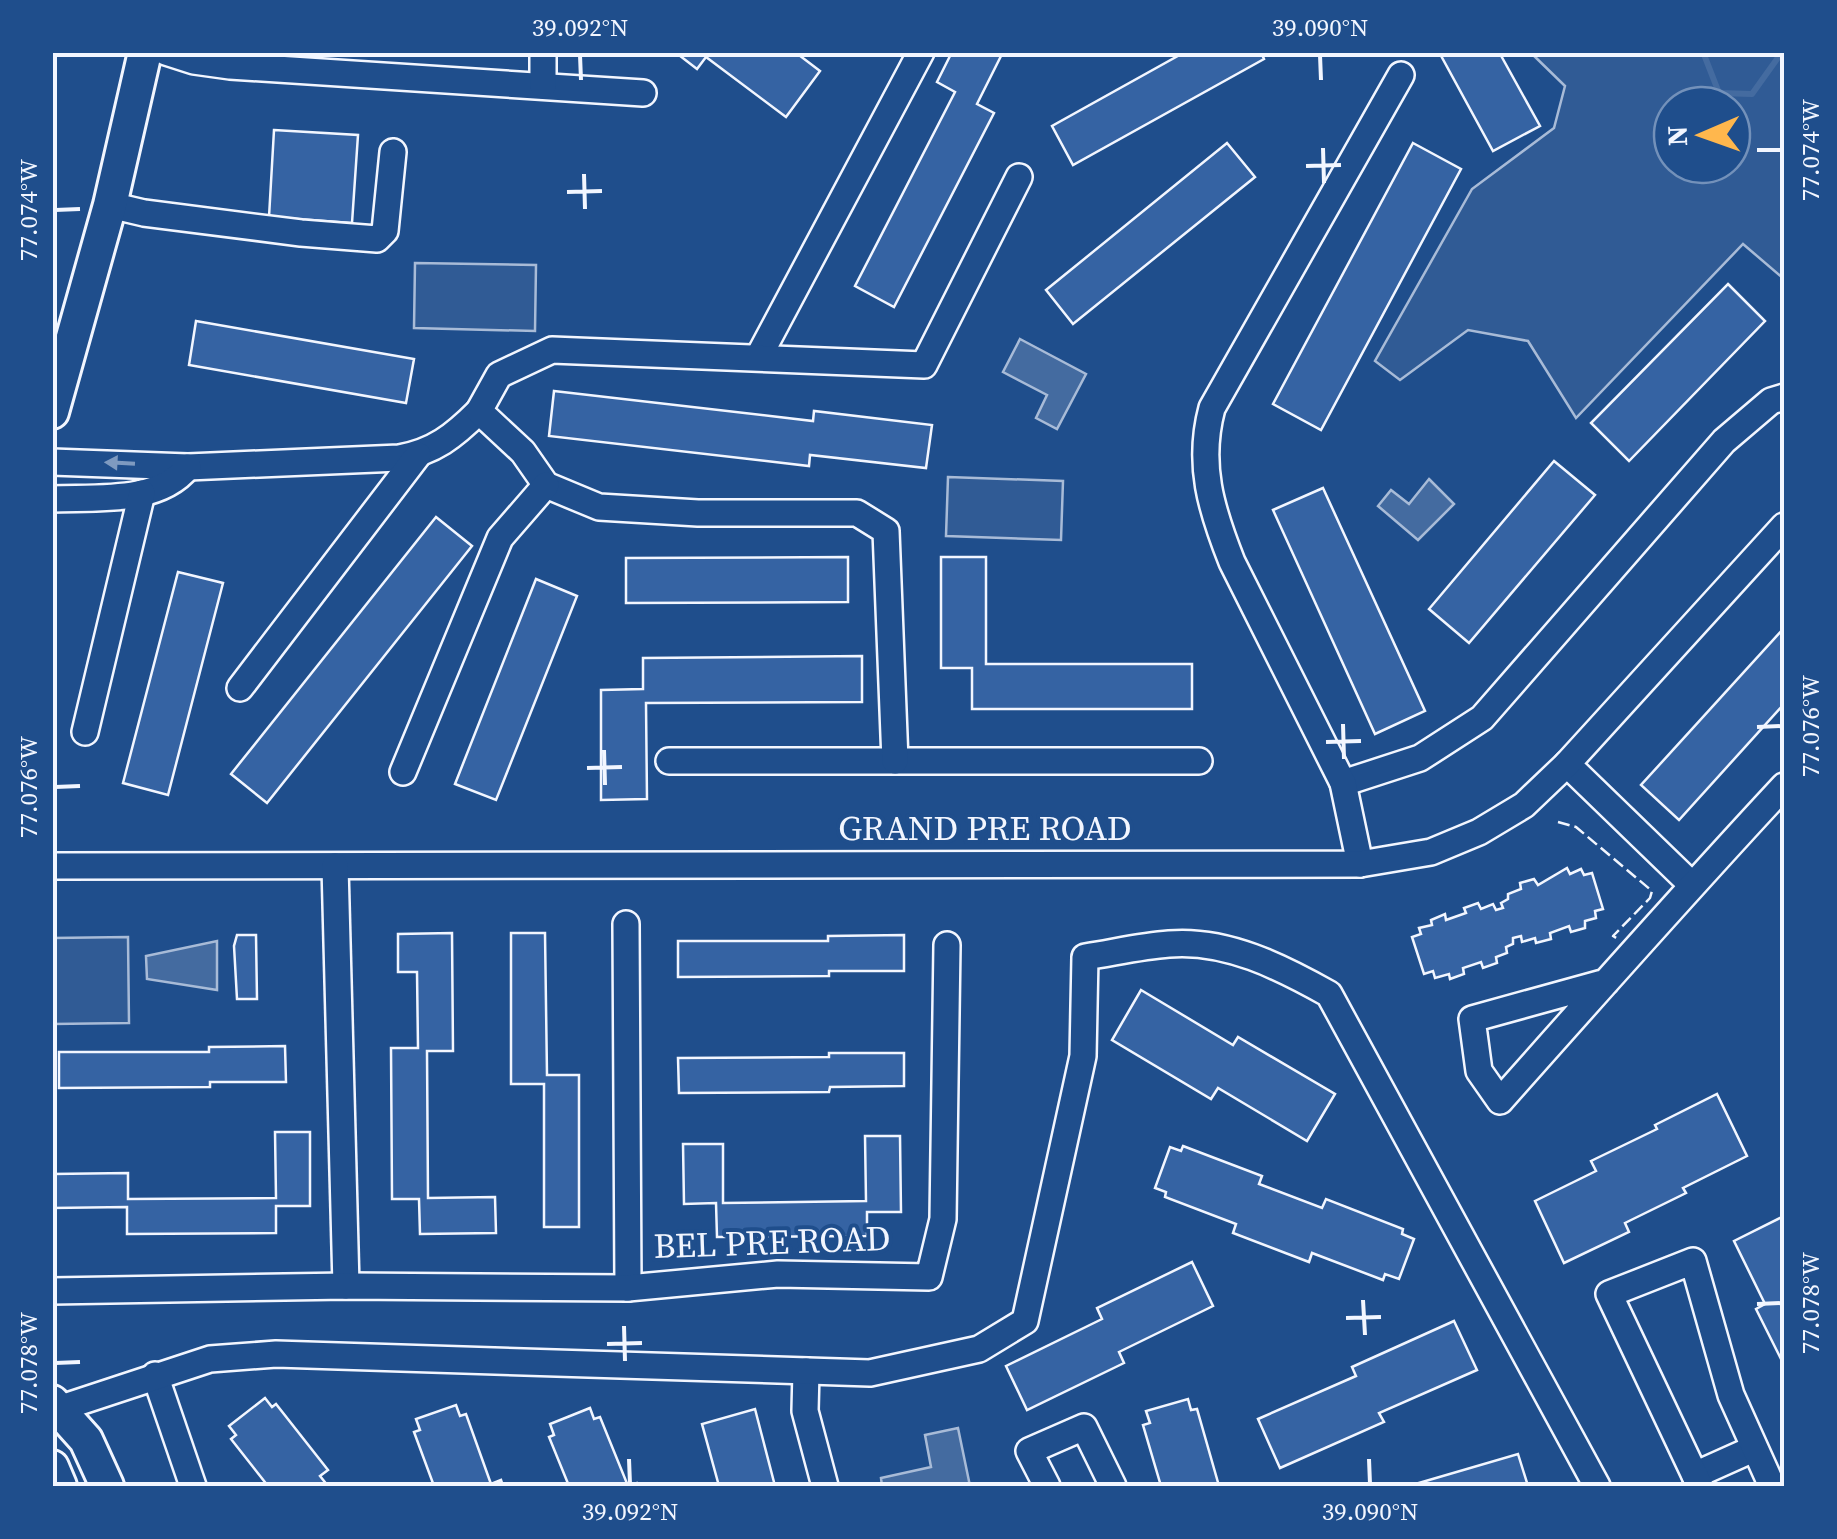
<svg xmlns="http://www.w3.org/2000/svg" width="1837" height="1539" font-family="'Source Serif 4',serif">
	<rect width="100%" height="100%" fill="#1f4e8c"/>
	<g fill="#305b95" stroke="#a8bbd7" stroke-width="2.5" fill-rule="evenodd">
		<path d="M1531,53H1784V279L1743,244L1576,418L1528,341L1468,330L1400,380L1375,361L1472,189L1554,128L1565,86ZM1672,105H1732V165H1672Z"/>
		<polygon points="415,263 536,265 535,331 414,328"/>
		<polygon points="948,477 1063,481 1061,540 946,536"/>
		<polygon points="128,937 129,1023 53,1024 53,938"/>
	</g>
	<g fill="#446ba0" stroke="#a8bbd7" stroke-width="2.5">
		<polygon points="1020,339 1086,374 1057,429 1036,418 1047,395 1003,372"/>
		<polygon points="1429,479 1454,504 1418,540 1378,506 1391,490 1409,504"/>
		<polygon points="217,941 217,990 147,979 146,956"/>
		<polygon points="958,1428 970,1486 882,1486 881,1478 931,1467 925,1435"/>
	</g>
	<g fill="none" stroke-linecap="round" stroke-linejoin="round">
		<polyline stroke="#446ba0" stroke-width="6" points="1703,52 1719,93 1752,94 1782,52"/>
	</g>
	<g fill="#3563a3" stroke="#f2f6ff" stroke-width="2.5">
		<polygon points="675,52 795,52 820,71 786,117 706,57 697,69"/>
		<polygon points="952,52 1003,52 977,104 994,113 894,307 855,286 955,92 937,82"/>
		<polygon points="1185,52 1261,52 1264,59 1073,165 1052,126"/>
		<polygon points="1439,52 1499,52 1540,126 1493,151"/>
		<polygon points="274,130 358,135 352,223 269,217"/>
		<polygon points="1227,143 1255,177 1073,324 1046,290"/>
		<polygon points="1413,143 1461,169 1321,430 1273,404"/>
		<polygon points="1728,284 1765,321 1629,461 1591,423"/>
		<polygon points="196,321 414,359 406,403 189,365"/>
		<polygon points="554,391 813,421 814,411 932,425 926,468 810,455 809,466 549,436"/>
		<polygon points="1554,461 1595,495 1469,643 1429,609"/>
		<polygon points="1323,488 1425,711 1375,734 1273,510"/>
		<polygon points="436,517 472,546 267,803 231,774"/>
		<polygon points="848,557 848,602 626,603 626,558"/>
		<polygon points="941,557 986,557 986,664 1192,664 1192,709 972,709 972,668 941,668"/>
		<polygon points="178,572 223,583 168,795 123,783"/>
		<polygon points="536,579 577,596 496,800 455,784"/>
		<polygon points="1784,628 1784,704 1679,820 1641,785"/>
		<polygon points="862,656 862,702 646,703 647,799 601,800 601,690 643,689 643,658"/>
		<polygon points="1567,868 1570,874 1581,869 1584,875 1592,873 1603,909 1595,911 1596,918 1585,921 1585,928 1571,932 1569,926 1550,933 1551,939 1536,943 1535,938 1522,942 1521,936 1513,938 1513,944 1506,947 1507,953 1496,957 1497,963 1483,968 1481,962 1463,968 1464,974 1450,979 1449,974 1435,978 1433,971 1424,974 1412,937 1421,934 1419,928 1432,925 1431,920 1445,914 1446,920 1466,913 1464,908 1478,903 1481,909 1493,904 1496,910 1503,908 1501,903 1508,899 1508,894 1521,889 1520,883 1534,879 1538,885"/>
		<polygon points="452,933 453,1051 427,1051 428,1198 495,1197 496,1233 420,1234 419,1199 392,1199 391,1048 418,1048 417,972 398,972 398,934"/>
		<polygon points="511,933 545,933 547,1075 579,1075 579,1227 544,1227 544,1084 511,1084"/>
		<polygon points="237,935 256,935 257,999 237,999 234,946"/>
		<polygon points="904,935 904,971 829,971 829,976 678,977 678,941 828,941 828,936"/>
		<polygon points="1141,990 1233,1045 1238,1037 1335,1094 1307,1141 1218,1088 1211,1099 1112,1040"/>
		<polygon points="285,1046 286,1082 210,1082 210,1087 59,1088 59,1052 209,1052 209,1047"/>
		<polygon points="829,1053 904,1053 904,1086 830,1087 829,1092 679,1093 678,1058 829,1057"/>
		<polygon points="1717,1094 1747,1156 1683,1188 1686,1193 1625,1223 1629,1232 1564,1263 1535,1201 1596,1171 1591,1161 1657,1129 1655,1125"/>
		<polygon points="275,1132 310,1132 310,1206 276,1206 276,1233 127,1234 127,1207 52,1208 52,1174 128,1173 128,1199 276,1198"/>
		<polygon points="865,1136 900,1136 901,1212 867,1212 867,1236 717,1237 716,1203 684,1204 683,1144 723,1144 723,1203 866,1201"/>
		<polygon points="1183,1146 1262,1176 1259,1184 1322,1208 1326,1199 1403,1229 1402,1234 1414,1239 1399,1279 1385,1274 1383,1280 1312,1253 1309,1262 1233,1233 1236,1224 1165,1197 1166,1192 1155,1188 1170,1147 1181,1151"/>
		<polygon points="1784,1216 1784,1365 1756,1309 1765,1304 1734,1241"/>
		<polygon points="1192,1262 1213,1306 1119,1352 1124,1363 1027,1410 1006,1366 1102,1319 1097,1308"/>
		<polygon points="1454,1321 1477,1370 1379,1413 1384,1422 1280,1468 1258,1419 1356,1376 1352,1367"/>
		<polygon points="265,1398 272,1407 276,1404 328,1470 320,1476 328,1486 268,1486 231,1439 236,1435 229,1426"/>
		<polygon points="1188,1399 1191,1410 1197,1409 1219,1486 1161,1486 1143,1425 1150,1423 1146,1411"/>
		<polygon points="456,1405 460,1416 466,1414 491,1484 501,1480 503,1486 434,1486 414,1432 420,1430 416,1419"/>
		<polygon points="590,1408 594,1419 600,1417 628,1486 637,1483 639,1486 569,1486 549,1437 554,1435 550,1424"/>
		<polygon points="755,1409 775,1486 719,1486 702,1424"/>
		<polygon points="1518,1454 1528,1486 1412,1486 1412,1485"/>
	</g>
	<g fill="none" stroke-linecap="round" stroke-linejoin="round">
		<defs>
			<g id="minor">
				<polyline points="166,52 194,61 230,66 643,93"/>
				<polyline points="543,86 543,52"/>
				<polyline points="110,205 144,213 301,233 377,239 385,231 393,152"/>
				<polyline points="759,356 921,52"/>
				<path d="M52,462L188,467L399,458C434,452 454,436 479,411"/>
				<path d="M52,499C96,497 158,504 188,467"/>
				<polyline points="240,688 418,455"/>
				<polyline points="85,732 142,493"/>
				<polyline points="669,761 1199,761"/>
				<polyline points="895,761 886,531 857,513 698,513 599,507 546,485 523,452 479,411 499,375 552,350 924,365 1019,177"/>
				<polyline points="1567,764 1692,885"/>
				<polyline points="403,772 500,538 546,485"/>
				<polyline points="1343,783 1420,758 1482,718 1724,441 1771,401 1784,397"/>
				<path d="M1360,864L1343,783L1232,562C1211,509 1197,464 1212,408L1401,75"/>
				<polyline points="52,866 1360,864 1431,852 1479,832 1524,805 1567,764 1784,526"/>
				<polyline points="335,866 346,1286"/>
				<polyline points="626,924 628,1288"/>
				<path d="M1606,982L1472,1019L1479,1071L1500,1101C1594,995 1688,889 1784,786"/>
				<polyline points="52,1291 346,1286 628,1288 778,1274 929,1277 943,1219 947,945"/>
				<polyline points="806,1371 805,1411 825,1486"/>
				<polyline points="155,1375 193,1486"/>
				<path d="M52,1411L210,1359L276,1354L870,1373L979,1349L1025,1321L1083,1056L1085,957C1112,953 1141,946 1169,944C1226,939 1281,967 1329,994L1597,1486"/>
				<polyline points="1695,1475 1753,1449"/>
				<polyline points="1047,1486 1029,1451 1084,1427 1113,1486"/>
				<polyline points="1700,1486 1609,1294 1693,1261 1731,1395 1772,1486"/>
			</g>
			<g id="major">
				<polyline points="52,412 110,205 145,52"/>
				<polyline points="52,1402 86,1440 107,1486"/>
				<polyline points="52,1467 60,1486"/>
			</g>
		</defs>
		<use href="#minor" stroke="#f2f6ff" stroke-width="30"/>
		<use href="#major" stroke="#f2f6ff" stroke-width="38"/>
		<use href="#minor" stroke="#1f4e8c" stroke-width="25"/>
		<use href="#major" stroke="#1f4e8c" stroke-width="32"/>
		<polyline stroke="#f2f6ff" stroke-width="2.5" stroke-dasharray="12 5" stroke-linecap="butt" points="1558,822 1576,827 1652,891 1650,898 1613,936 1618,939"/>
	</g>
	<defs><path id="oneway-solid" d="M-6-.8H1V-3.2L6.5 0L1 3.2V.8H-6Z" transform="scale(2.5)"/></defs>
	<use fill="#7e9ac0" href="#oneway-solid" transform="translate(120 463) rotate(-177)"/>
	<path fill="none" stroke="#f2f6ff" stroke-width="4" d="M580,55L581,80M1320,55L1321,80M1323,148L1324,183M1757,150H1782M1306,166L1341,165M584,174L585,209M567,192L602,191M55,210L80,209M1343,724L1344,759M1757,727L1782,726M1326,742L1361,741M604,750L605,785M587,768L622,767M55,787L80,786M1363,1300L1365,1335M1757,1304L1782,1303M1346,1318L1381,1317M624,1326L625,1361M607,1344L642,1343M55,1363L80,1362M629,1459L630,1484M1369,1459L1370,1484"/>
	<g text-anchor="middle" stroke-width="8" stroke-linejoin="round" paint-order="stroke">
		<g font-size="35" fill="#f2f6ff" stroke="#1f4e8c">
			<text x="985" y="840">GRAND PRE ROAD</text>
			<text transform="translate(772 1242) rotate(-2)" y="12">BEL PRE ROAD</text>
		</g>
	</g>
	<rect width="1837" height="1539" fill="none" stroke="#1f4e8c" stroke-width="110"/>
	<g transform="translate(1702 135) rotate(268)"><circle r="48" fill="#1f4e8c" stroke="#7391ba" stroke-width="2.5"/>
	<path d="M0-8L18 38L0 25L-18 38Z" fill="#ffb74d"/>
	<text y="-15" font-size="28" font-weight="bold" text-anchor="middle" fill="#f2f6ff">N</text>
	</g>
	<rect x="55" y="55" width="1727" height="1429" fill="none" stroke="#f2f6ff" stroke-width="4"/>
	<g font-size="25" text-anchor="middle" fill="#f2f6ff">
		<text x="580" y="36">39.092°N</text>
		<text x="1320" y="36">39.090°N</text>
		<text transform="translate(1810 150) rotate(-90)" y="9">77.074°W</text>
		<text transform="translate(28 210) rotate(-90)" y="9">77.074°W</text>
		<text transform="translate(1810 726) rotate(-90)" y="9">77.076°W</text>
		<text transform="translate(28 787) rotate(-90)" y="9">77.076°W</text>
		<text transform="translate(1810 1303) rotate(-90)" y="9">77.078°W</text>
		<text transform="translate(28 1363) rotate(-90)" y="9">77.078°W</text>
		<text x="630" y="1520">39.092°N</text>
		<text x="1370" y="1520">39.090°N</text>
	</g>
</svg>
